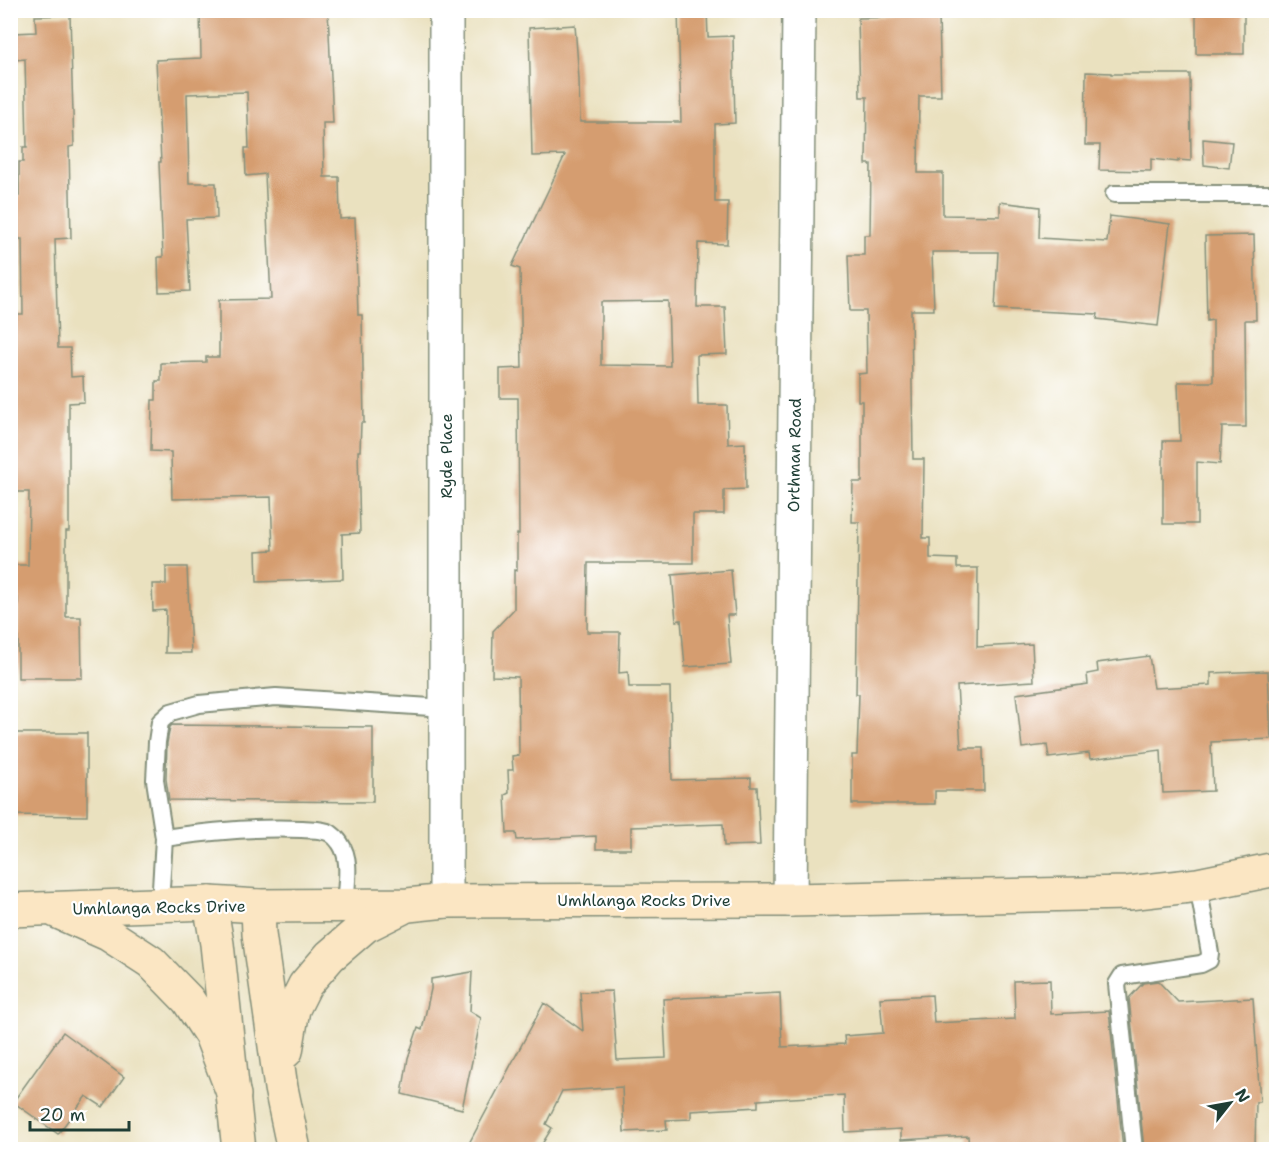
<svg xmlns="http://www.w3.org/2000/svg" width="1287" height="1160" font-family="'Shantell Sans',sans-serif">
	<rect width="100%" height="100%" fill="#fff"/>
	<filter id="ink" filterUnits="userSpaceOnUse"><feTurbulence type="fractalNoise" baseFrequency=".0167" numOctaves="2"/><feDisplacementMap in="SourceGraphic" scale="12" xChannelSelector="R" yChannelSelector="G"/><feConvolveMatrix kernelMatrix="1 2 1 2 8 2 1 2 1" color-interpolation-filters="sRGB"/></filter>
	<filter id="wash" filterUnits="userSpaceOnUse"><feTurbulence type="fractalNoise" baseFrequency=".008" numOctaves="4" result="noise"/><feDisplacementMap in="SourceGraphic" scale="24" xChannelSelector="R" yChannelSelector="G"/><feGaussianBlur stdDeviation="1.35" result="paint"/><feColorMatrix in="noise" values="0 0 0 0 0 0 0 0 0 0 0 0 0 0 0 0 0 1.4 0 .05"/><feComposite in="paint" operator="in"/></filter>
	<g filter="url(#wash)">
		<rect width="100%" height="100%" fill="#eae1bf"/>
		<g id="blocks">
			<g fill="#d59d70" fill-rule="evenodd">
				<polygon points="200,10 328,10 333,123 323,123 324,177 339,177 340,219 355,218 358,315 362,315 364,423 361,423 360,451 358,451 360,533 342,534 343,579 257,582 256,551 273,550 271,497 172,499 171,452 151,451 152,400 156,400 156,381 161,381 161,363 206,362 206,357 219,357 219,300 271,299 265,174 246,176 245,148 249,148 247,92 187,94 189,183 216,183 217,218 186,219 190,291 159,292 158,257 163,257 159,162 161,162 156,60 201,58"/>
				<path d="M678,10H707L708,37L733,36L735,123L715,124V202H728L727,244L698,243L697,307H725L727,354L697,355L698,405H727L728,444L745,443L746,489L724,490V514H693V563H588L587,632H620L619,673L628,672L629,687H670L672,780L751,778V787H757L760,845L724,846L723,824L631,827V849H596V836L517,840L516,833H507L505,795L509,793L508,770H513L512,756L519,755L518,677L492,676L493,631L514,609V570L517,571V534H519L518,398H500V369L522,368L520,269L512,266L565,155L532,156L529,28L575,25L579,79L580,122H681ZM668,301L670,366L601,365V302Z"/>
				<rect x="1196" y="10" width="48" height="44"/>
				<polygon points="70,15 74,146 69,147 71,238 55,239 58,348 70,348 71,377 83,376 84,402 69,403 69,531 66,531 66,617 81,617 82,678 18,678 18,598 10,598 10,565 28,565 29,492 12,492 13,454 10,454 10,390 14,389 12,314 23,314 22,239 16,239 15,196 19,196 19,162 23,162 23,147 27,147 25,59 15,60 14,33 36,32 35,16"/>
				<polygon points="939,16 941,96 919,96 918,173 943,173 943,215 1000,216 1000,202 1040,207 1039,238 1107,242 1110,216 1170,224 1158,326 1097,319 1098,314 995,309 998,252 932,252 934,310 911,310 913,459 924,459 923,538 930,538 930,558 957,559 957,568 978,568 977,647 1032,644 1034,681 957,686 961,748 983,748 984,791 935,791 935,804 852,804 852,755 857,755 859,694 856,694 859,522 852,522 853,482 862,482 862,401 858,401 858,374 867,373 866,311 850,311 848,255 864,255 864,235 870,235 871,164 866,164 867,97 860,97 858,18"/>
				<polygon points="1086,72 1111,73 1111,74 1190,74 1191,161 1178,160 1178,162 1151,159 1151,171 1099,170 1100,145 1085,145"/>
				<polygon points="1203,139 1232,142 1229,168 1204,165"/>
				<polygon points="1254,235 1256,320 1245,320 1246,427 1222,427 1220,464 1197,462 1197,524 1163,524 1163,441 1180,441 1178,382 1213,382 1213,320 1207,321 1205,236"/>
				<polygon points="166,567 187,567 191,653 165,653 166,610 153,611 152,584 166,584"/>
				<polygon points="731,570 735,615 727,615 731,664 685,667 681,620 676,621 672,575"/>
				<polygon points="1149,656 1154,688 1211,685 1211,673 1268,671 1271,739 1211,742 1213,791 1163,793 1161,750 1090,759 1089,753 1049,758 1047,745 1022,748 1016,694 1088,684 1087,674 1098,672 1097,663"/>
				<polygon points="172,725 373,727 373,802 169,800 166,779 167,743 170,727"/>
				<polygon points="10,733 87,733 87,816 10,815"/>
				<polygon points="472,972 470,1011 481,1018 462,1109 402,1094 408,1058 418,1028 422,1030 431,989 431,979"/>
				<polygon points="1050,980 1051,1014 1109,1011 1123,1149 969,1149 968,1136 901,1140 901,1129 845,1132 844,1095 758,1100 758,1107 691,1111 691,1119 666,1120 667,1130 624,1132 622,1087 562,1091 546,1124 552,1128 539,1149 466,1149 544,1003 583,1031 580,992 612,991 617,1060 666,1058 663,999 780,993 782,1047 845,1044 844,1036 883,1033 880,998 932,995 934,1023 1015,1019 1014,981"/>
				<polygon points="1158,981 1178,1002 1253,998 1260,1102 1256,1102 1255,1149 1144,1149 1129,998 1143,983"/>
				<polygon points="63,1032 124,1077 103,1107 86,1096 58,1134 13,1102"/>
			</g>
		</g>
	</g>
	<g filter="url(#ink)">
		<use href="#blocks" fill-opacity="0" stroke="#848f7a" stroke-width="1.5"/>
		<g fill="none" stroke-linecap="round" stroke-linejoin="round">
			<defs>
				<g id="lane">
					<polyline points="1114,194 1276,194"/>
					<path d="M164,838C210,831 257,827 302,829C311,830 322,829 330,833C333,835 338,840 340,843C352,860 346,885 345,906"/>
					<polyline points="160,905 164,838 155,780 157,742 160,722 171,712 199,704 276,697 446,708"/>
					<polyline points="1134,1150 1117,984 1122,976 1201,964 1209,960 1210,953 1198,885"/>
				</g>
				<g id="street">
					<polyline points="790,900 799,10"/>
					<polyline points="446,901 446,10"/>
				</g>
				<g id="secondary">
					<polyline points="210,903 217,944 239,1150"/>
					<polyline points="258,906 259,934 281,1088 294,1150"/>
					<polyline points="10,910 210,903 258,906 408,905 446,901 790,900 1128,893 1198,885 1276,869"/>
					<polyline points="58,912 108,934 151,962 188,1000 211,1035 234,1095"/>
					<polyline points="286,1051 293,1009 305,985 330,956 365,926 401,908"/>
				</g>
			</defs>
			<use href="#lane" stroke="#848f7a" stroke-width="20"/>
			<use href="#street" stroke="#848f7a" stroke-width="36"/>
			<use href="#secondary" stroke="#848f7a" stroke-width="36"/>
			<use href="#lane" stroke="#fff" stroke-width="16"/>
			<use href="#street" stroke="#fff" stroke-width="33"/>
			<use href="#secondary" stroke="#fbe6c3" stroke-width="33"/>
		</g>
	</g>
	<g text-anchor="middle" stroke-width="4.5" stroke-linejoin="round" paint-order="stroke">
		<g font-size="16" fill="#1f3d34" stroke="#fff">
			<text transform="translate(794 455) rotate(-89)" y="6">Orthman Road</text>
			<text transform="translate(446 456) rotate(-90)" y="6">Ryde Place</text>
			<text x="644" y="906">Umhlanga Rocks Drive</text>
			<text transform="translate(159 907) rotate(-1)" y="6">Umhlanga Rocks Drive</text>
		</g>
	</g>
	<rect width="1287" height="1160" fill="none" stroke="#fff" stroke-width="36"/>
	<g transform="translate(1230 1103) rotate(59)" stroke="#ffffff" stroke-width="4.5" paint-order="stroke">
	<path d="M0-4.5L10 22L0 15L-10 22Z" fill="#1f3d34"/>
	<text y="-9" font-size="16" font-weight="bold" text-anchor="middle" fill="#1f3d34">N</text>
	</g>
	<path d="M30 1121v9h99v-9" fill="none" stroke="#1f3d34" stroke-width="3"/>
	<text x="39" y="1121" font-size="18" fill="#1f3d34" stroke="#ffffff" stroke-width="4.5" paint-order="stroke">20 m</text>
</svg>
